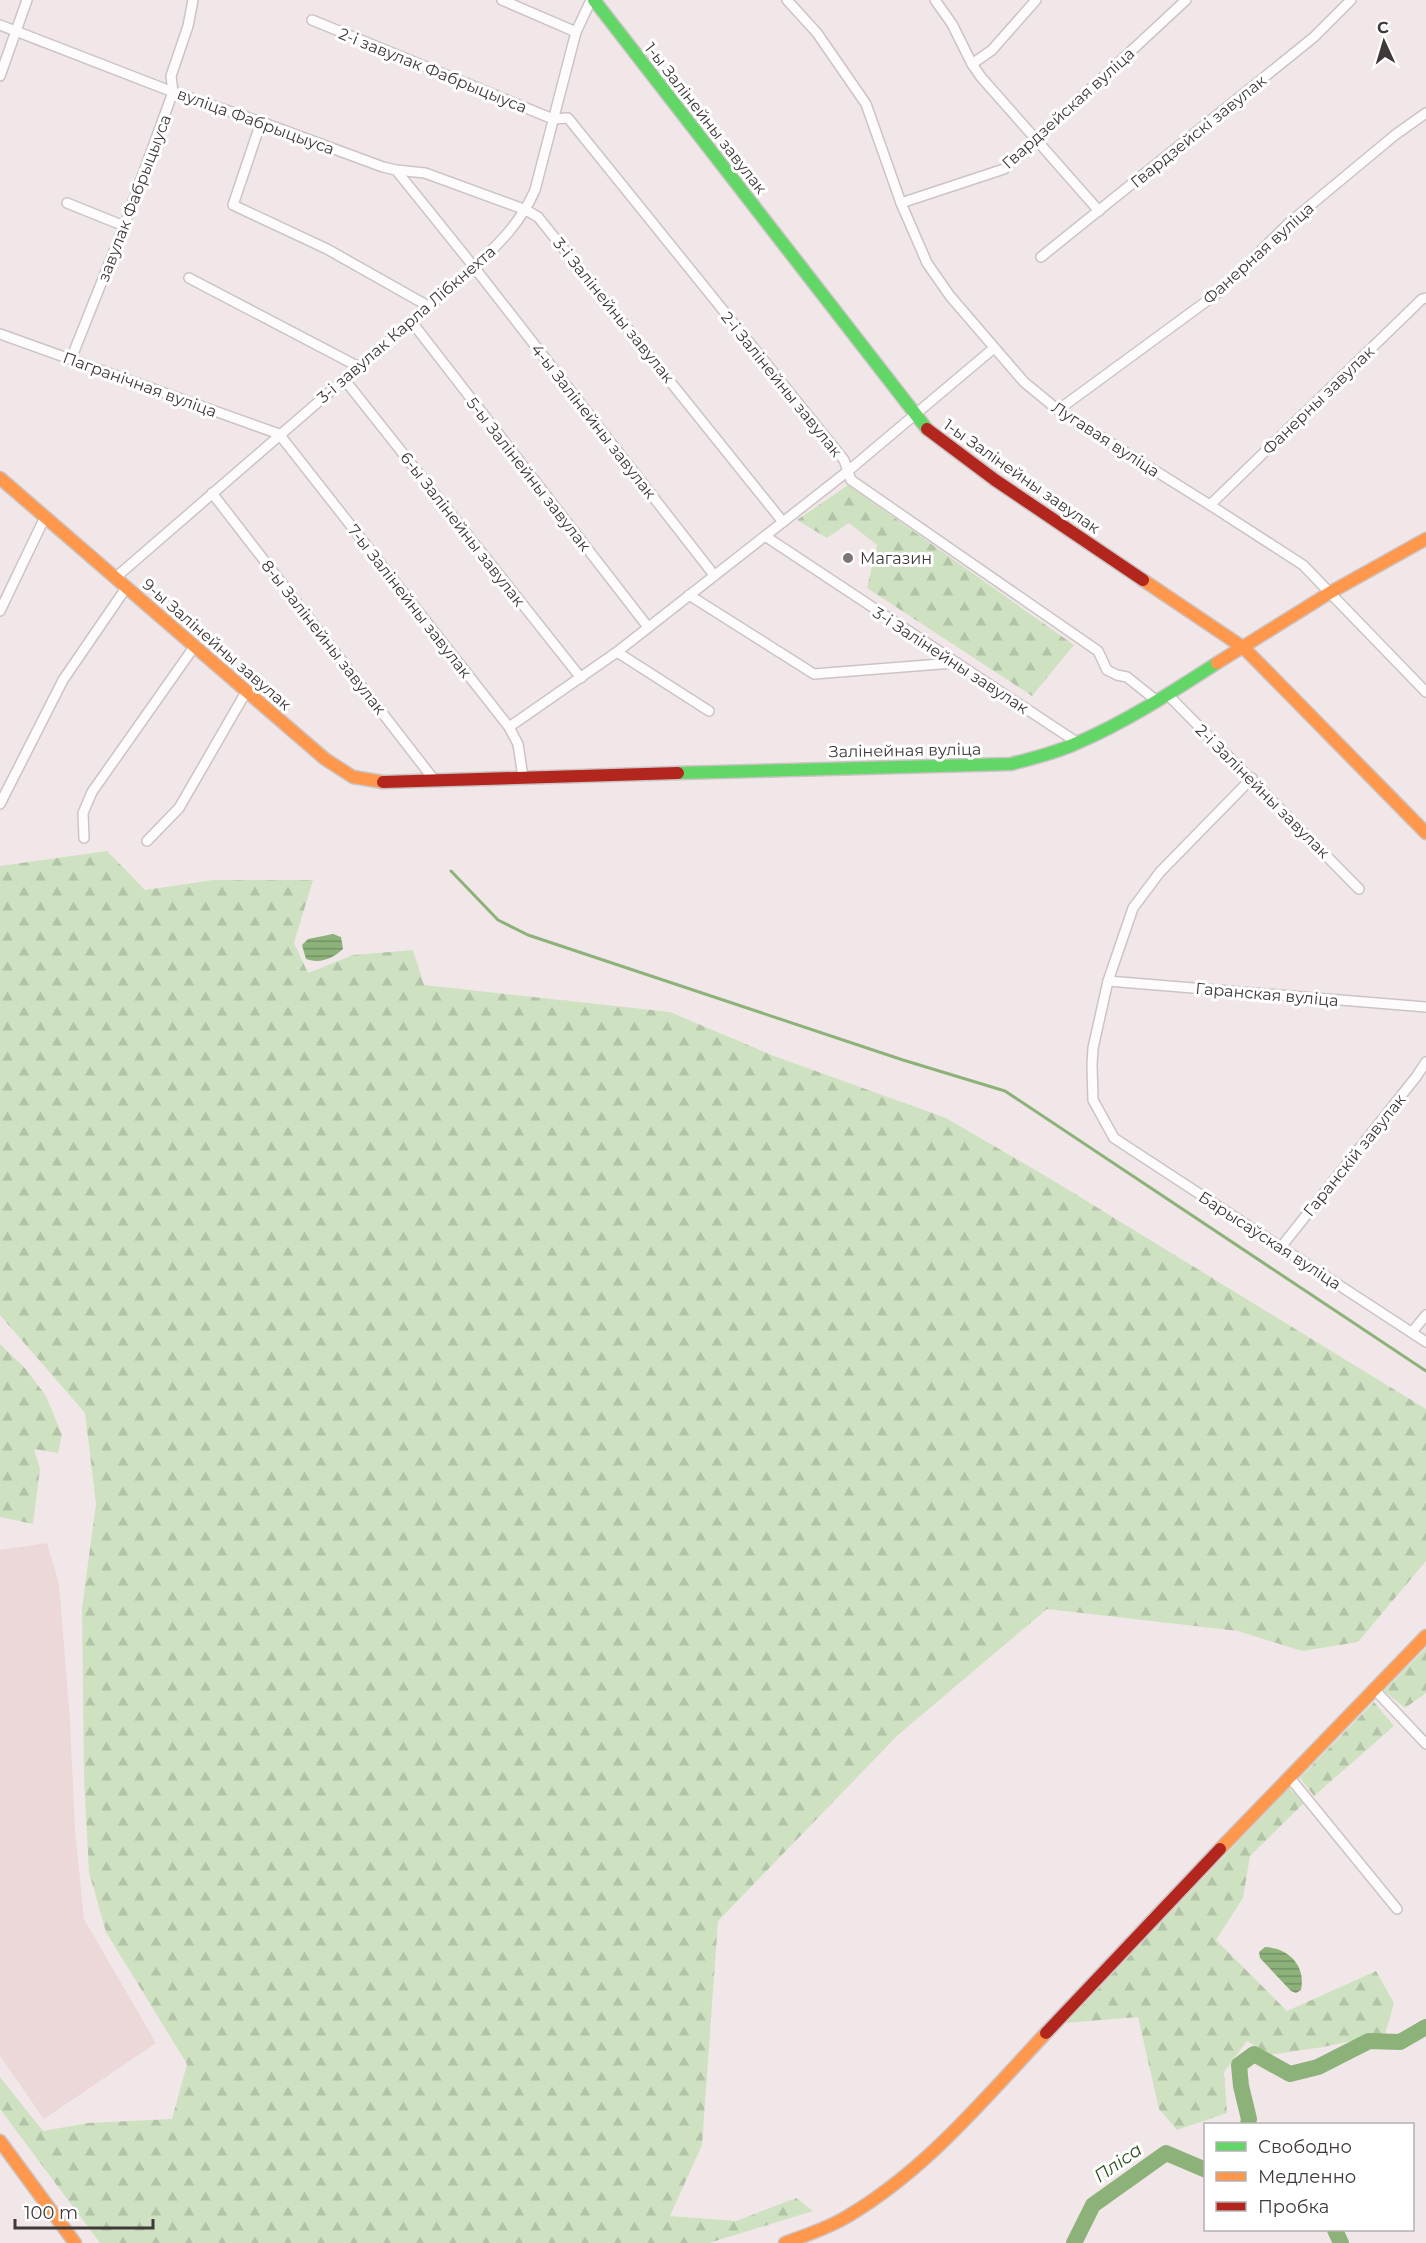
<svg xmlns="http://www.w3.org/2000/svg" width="1426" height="2243" font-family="Montserrat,sans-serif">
	<defs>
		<pattern id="forest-firs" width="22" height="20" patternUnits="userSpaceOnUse" patternTransform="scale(1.5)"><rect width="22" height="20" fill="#cee2c1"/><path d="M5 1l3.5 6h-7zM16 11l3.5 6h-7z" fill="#b2c3a7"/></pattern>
		<pattern id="water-rules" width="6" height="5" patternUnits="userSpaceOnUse" patternTransform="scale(1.5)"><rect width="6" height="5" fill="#8cb27a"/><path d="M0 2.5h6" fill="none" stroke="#749265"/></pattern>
	</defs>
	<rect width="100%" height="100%" fill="#f2e7e8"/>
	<polygon fill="#ecd8d9" points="47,1543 59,1584 70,1720 75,1830 84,1919 156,2043 44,2119 0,2056 0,1550"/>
	<g fill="url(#forest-firs)">
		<polygon points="848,485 1074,645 1032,696 867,588 877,545 849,523 827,538 797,520"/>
		<polygon points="107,851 145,890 214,880 313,880 294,943 308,973 353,955 413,950 424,985 670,1012 774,1056 946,1118 1049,1178 1426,1409 1426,1561 1358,1642 1302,1651 1238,1631 1047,1609 898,1735 718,1921 702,2145 670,2216 736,2221 796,2198 813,2211 709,2243 100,2243 0,2109 0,2077 43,2131 88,2123 172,2119 187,2064 106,1932 89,1872 84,1776 82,1608 96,1504 85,1413 0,1315 0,866"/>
		<polygon points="0,1344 25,1368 46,1396 62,1435 58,1453 34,1449 40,1469 33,1524 0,1517"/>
		<polygon points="1426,1648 1426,1693 1405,1708 1384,1691"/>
		<polygon points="1374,1702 1394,1726 1314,1796 1300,1778"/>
		<polygon points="1289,1788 1304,1803 1250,1856 1243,1898 1216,1940 1287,2011 1376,1971 1394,2003 1385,2034 1323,2047 1270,2055 1247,2041 1224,2072 1227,2113 1177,2130 1159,2109 1138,2017 1066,2023"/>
	</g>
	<g fill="url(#water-rules)">
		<path d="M333,934L341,937L343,949C332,959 320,964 306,959L302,945L308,939Z"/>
		<path d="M1265,1947C1289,1948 1306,1966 1301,1990L1296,1993L1291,1991L1260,1958L1259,1952Z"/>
	</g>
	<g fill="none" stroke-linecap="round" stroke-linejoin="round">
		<polyline stroke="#8cb27a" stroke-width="3" points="451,871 498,920 528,935 903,1060 1005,1091 1426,1371"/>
		<g stroke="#8cb27a" stroke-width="16">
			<polyline points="1248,2124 1249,2119 1241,2086 1239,2065 1254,2054 1290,2074 1318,2067 1369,2041 1400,2042 1426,2027"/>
			<polyline points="1335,2230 1341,2243"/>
			<polyline points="1074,2243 1093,2205 1166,2153 1206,2170"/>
		</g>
		<defs>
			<g id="street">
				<polyline points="502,0 576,32"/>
				<polyline points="787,0 817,33 866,104 901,203 927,263 950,296 1024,382 1058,410 1210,505 1303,565 1426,692"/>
				<polyline points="935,0 952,24 972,64 981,77 1099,211"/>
				<polyline points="312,20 553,119 568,118 844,460 851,480 1098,651 1107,670 1117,675 1127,677 1157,701"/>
				<polyline points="0,25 173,92 261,122 383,167 396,170 474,267 714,575"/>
				<polyline points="972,64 992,50 1036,0"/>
				<polyline points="0,76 27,0"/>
				<polyline points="261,122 233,205 327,249 428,306"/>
				<polyline points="396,170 425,173 526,210 538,217 783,522"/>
				<polyline points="67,203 124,226"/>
				<polyline points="901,203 1004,169 1186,0"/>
				<polyline points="1041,257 1314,37 1351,0"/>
				<polyline points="189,278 359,367"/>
				<polyline points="411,321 648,627"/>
				<polyline points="0,334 279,434 509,727 518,744 523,777"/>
				<polyline points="71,359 124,226 173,92 171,76 188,26 193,0"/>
				<polyline points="344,379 581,678"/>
				<polyline points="1058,410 1219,292 1289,223 1395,135 1426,113"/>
				<polyline points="212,493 435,781"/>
				<polyline points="1210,505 1422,299 1426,298"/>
				<polyline points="765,536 1078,743"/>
				<path d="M115,578L474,267C500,243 521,222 535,190L576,32L591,0"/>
				<polyline points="689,595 814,674 953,663"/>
				<polyline points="0,611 45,517"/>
				<polyline points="617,652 709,711"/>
				<polyline points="1167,694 1359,889"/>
				<polyline points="509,727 617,652 848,471 994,348"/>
				<polyline points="1252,778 1160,872 1133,908 1108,981 1093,1048 1092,1065 1093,1100 1114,1138 1426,1342"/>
				<polyline points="0,804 63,680 126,588"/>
				<polyline points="84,838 83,813 92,792 194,647"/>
				<polyline points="147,841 179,808 246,692"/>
				<polyline points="1108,981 1426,1007"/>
				<polyline points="1281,1247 1416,1077 1426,1062"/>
				<polyline points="1412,1332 1426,1315"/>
				<polyline points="1375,1690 1426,1744"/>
				<polyline points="1290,1778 1397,1909"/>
			</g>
			<g id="fast">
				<polyline points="594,0 927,429"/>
				<path d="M678,773L1011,764C1033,758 1056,753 1077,743C1126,722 1172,692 1217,663"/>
			</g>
			<g id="slow">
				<polyline points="0,478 325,759 353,777 383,782"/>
				<polyline points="1143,580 1244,648 1426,833"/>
				<polyline points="1217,663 1331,592 1426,539"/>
				<polyline points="1220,1849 1426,1636"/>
				<polyline points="0,2141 75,2243"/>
				<path d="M785,2243C806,2235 829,2228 848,2216C926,2170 984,2099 1046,2033"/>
			</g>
			<g id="jam">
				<polyline points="927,429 995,480 1143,580"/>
				<polyline points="383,782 678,773"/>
				<polyline points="1046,2033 1220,1849"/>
			</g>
		</defs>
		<use href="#street" stroke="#ccc4c4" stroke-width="12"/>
		<use href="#fast" stroke="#ccc4c4" stroke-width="15"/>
		<use href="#slow" stroke="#ccc4c4" stroke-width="15"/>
		<use href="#jam" stroke="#ccc4c4" stroke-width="15"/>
		<use href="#street" stroke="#fdfbfc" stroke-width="9"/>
		<use href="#fast" stroke="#63d668" stroke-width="12"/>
		<use href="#slow" stroke="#ff974d" stroke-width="12"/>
		<use href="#jam" stroke="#b3261e" stroke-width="12"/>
	</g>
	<circle fill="#7e7676" stroke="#fff" stroke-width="2" cx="848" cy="558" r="6"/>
	<g text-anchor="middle" stroke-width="6" stroke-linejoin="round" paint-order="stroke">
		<g font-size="16" fill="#403939" stroke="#fff">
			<text transform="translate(433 70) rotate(22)" y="6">2-і завулак Фабрыцыуса</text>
			<text transform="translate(1068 108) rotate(-42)" y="6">Гвардзейская вуліца</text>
			<text transform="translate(706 118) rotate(52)" y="6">1-ы Залінейны завулак</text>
			<text transform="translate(256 121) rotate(20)" y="6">вуліца Фабрыцыуса</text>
			<text transform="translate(1198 131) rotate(-39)" y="6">Гвардзейскі завулак</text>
			<text transform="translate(134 198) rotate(-69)" y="6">завулак Фабрыцыуса</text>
			<text transform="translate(1258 253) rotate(-42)" y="6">Фанерная вуліца</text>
			<text transform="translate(614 310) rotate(51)" y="6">3-і Залінейны завулак</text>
			<text transform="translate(406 324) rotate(-41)" y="6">3-і завулак Карла Лібкнехта</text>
			<text transform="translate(140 384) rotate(20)" y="6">Пагранічная вуліца</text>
			<text transform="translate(782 384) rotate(51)" y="6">2-і Залінейны завулак</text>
			<text transform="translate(1318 400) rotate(-44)" y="6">Фанерны завулак</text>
			<text transform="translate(594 421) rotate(52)" y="6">4-ы Залінейны завулак</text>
			<text transform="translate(1106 439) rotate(33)" y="6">Лугавая вуліца</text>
			<text transform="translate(529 474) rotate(52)" y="6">5-ы Залінейны завулак</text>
			<text transform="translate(1022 476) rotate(35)" y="6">1-ы Залінейны завулак</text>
			<text transform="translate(463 529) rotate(52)" y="6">6-ы Залінейны завулак</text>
			<text transform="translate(410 601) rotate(52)" y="6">7-ы Залінейны завулак</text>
			<text transform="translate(324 637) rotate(52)" y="6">8-ы Залінейны завулак</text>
			<text transform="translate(217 644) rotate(41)" y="6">9-ы Залінейны завулак</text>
			<text transform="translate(951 660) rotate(33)" y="6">3-і Залінейны завулак</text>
			<text transform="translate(905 750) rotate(-1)" y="6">Залінейная вуліца</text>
			<text transform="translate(1263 791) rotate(45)" y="6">2-і Залінейны завулак</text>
			<text transform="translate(1267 994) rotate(5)" y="6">Гаранская вуліца</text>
			<text transform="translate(1354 1155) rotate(-51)" y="6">Гаранскій завулак</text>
			<text transform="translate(1270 1240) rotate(33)" y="6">Барысаўская вуліца</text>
		</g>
		<g font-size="16" fill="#403939" stroke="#fff" text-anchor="start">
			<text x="860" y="564">Магазин</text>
		</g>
		<g font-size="18" font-style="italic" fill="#285019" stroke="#fff">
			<text transform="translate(1118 2163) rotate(-35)" y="6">Пліса</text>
		</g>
	</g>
	<rect x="1204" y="2123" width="210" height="108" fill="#ffffff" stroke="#b3b0b0" stroke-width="1.5"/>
	<rect x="1216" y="2142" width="30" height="9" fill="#63d668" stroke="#b3b0b0" stroke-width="1.5"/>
	<text x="1258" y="2153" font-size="18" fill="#403939">Свободно</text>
	<rect x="1216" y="2172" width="30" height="9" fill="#ff974d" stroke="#b3b0b0" stroke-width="1.5"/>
	<text x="1258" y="2183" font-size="18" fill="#403939">Медленно</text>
	<rect x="1216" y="2202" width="30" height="9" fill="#b3261e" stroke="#b3b0b0" stroke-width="1.5"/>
	<text x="1258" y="2213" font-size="18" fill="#403939">Пробка</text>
	<g transform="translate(1384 42) rotate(356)" stroke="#ffffff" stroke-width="4.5" paint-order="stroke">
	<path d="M0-4.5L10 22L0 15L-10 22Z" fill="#403939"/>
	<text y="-9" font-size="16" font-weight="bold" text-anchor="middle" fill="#403939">С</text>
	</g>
	<path d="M15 2219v9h138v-9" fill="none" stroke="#403939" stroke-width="3"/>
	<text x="24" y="2219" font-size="18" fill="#403939" stroke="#ffffff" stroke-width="4.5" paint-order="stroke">100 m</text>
</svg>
